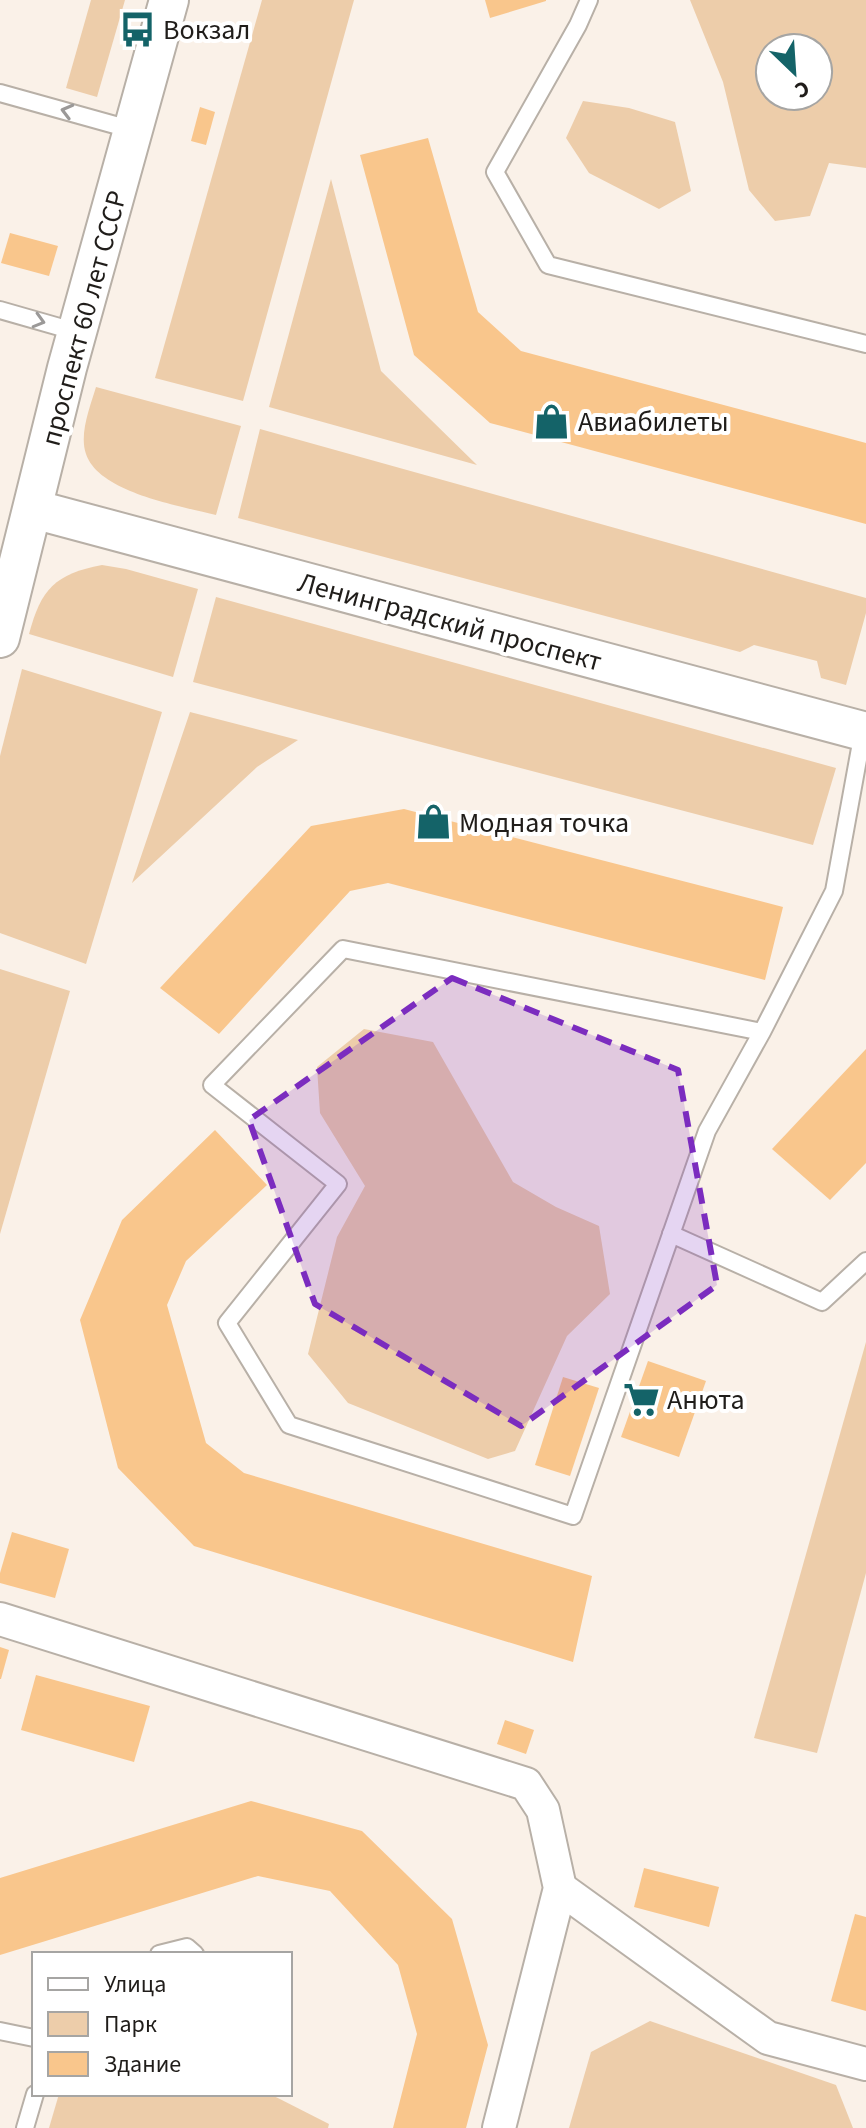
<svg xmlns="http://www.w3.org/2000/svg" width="866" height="2128" font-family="'Source Sans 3',sans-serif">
	<rect width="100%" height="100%" fill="#faf1e8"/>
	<g fill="#edcdaa" fill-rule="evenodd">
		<polygon points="91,0 125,0 97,97 66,88"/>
		<polygon points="262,0 354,0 243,401 155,378"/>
		<path d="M690,0H866V168L829,163L810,216L775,221L749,190L723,82ZM770,48H818V96H770Z"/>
		<polygon points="583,101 629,108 675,122 691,191 659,209 589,173 566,138"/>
		<polygon points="331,179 381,371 477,465 269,407"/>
		<path d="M96,387L241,426L216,515C181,506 99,493 86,454C79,434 90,407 96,387Z"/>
		<polygon points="260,429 866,598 866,613 846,685 821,678 817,661 754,645 740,652 238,518"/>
		<path d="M102,565L126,569L198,589L173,677L29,634C41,589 55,574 102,565Z"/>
		<polygon points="216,597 836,768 813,845 193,682"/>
		<polygon points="22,669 162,712 86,964 0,933 0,756"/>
		<polygon points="190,712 298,740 257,767 132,883"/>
		<polygon points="0,969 70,991 0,1234"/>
		<polygon points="364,1029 433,1042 513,1182 556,1207 599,1226 610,1294 567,1336 515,1451 488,1459 348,1403 308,1354 337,1237 365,1186 320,1113 317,1067"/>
		<polygon points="866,1342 866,1573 817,1753 754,1738"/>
		<polygon points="650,2021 836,2085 853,2128 569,2128 591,2052"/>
		<polygon points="59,2094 270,2094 329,2124 328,2128 49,2128"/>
	</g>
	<g fill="#f9c68c">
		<polygon points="485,0 546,0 546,1 490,18"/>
		<polygon points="200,107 215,112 206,145 191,141"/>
		<polygon points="428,138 478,312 521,351 866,443 866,524 490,423 414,355 360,155"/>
		<polygon points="10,233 58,246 49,276 1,263"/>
		<polygon points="404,809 783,907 765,980 388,883 350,891 219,1034 160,988 311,826"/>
		<polygon points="866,1049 866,1163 830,1200 772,1149"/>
		<polygon points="215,1130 267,1185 186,1261 167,1305 206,1443 244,1473 592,1576 573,1662 194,1546 118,1468 80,1320 122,1220"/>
		<polygon points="648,1361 706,1381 679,1457 621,1437"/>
		<polygon points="563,1377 599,1388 570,1476 535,1465"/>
		<polygon points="12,1532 69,1549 55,1598 0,1583 0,1573"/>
		<polygon points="0,1647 9,1650 1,1679 0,1679"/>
		<polygon points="36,1675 150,1706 134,1762 21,1730"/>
		<polygon points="505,1720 534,1730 526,1754 497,1744"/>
		<polygon points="251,1801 362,1831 452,1919 488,2045 466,2128 393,2128 417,2034 398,1965 330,1891 258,1876 0,1955 0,1878"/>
		<polygon points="644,1868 719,1887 709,1927 634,1907"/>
		<polygon points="855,1914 866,1917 866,2011 831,2001"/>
	</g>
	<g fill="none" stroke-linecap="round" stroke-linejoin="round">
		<defs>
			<g id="service">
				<polyline points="589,0 578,25 495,172 548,265 866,344"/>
				<polyline points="0,93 133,130"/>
				<polyline points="0,310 77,332"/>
				<polyline points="762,1032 343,949 212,1085 338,1184 227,1323 289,1425 573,1516 707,1131 762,1032 834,891 863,732"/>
				<polyline points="671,1234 822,1302 866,1261"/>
				<polyline points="159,1954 187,1947 195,1954"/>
				<polyline points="0,2031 34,2038"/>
				<polyline points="25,2128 35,2094"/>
			</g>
			<g id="minor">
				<polyline points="0,1619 526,1784 543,1810 560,1888 499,2128"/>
				<polyline points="560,1888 768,2038 866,2064"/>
			</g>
			<g id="tertiary">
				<polyline points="33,509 866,732"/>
				<polyline points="0,638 67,368 169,0"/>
			</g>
		</defs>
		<use href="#service" stroke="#b8b0a7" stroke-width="20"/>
		<use href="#minor" stroke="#b8b0a7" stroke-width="36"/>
		<use href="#tertiary" stroke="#b8b0a7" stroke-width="42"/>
		<use href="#service" stroke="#fff" stroke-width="16"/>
		<use href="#minor" stroke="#fff" stroke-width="32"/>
		<use href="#tertiary" stroke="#fff" stroke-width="38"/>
	</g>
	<defs><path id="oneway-chevron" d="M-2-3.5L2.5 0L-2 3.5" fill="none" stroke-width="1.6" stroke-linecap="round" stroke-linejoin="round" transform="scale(2)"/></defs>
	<g stroke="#9b9998">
		<use href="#oneway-chevron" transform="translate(67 111) rotate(-165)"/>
		<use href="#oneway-chevron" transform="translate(39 321) rotate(16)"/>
	</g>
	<path fill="#7b2cbf" fill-opacity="0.2" stroke="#7b2cbf" stroke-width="6" stroke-dasharray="16 10" stroke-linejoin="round" d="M452,978L678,1070L717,1285L521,1426L315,1304L249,1120Z"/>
	<defs>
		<symbol id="bus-bare" viewBox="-9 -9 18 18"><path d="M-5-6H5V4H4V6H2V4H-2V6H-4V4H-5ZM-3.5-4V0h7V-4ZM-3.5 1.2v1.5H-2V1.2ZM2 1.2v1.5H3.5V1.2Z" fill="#146368" stroke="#fff" stroke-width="2.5" paint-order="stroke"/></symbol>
		<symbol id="shop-bare" viewBox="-9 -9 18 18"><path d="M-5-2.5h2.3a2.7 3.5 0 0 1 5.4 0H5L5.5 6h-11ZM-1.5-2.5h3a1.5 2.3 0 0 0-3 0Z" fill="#146368" stroke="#fff" stroke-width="2.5" paint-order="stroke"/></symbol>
		<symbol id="supermarket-bare" viewBox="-9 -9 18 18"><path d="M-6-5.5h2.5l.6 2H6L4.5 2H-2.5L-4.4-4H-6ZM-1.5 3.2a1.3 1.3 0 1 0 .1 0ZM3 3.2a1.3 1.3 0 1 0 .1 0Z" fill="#146368" stroke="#fff" stroke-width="2.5" paint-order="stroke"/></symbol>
	</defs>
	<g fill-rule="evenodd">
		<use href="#bus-bare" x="112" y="4" width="51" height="51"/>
		<use href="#shop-bare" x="526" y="396" width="51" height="51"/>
		<use href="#shop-bare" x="408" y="796" width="51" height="51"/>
		<use href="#supermarket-bare" x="616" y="1374" width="51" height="51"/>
	</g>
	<g text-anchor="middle" stroke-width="8" stroke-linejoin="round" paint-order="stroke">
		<g font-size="28" fill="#201d1a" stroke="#fff" text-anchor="start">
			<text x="163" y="39">Вокзал</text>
			<text x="578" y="431">Авиабилеты</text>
			<text x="459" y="832">Модная точка</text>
			<text x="667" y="1409">Анюта</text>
		</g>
		<g font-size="28" fill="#201d1a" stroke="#fff">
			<text transform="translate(83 318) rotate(-75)" y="10">проспект 60 лет СССР</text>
			<text transform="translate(450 621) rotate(15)" y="10">Ленинградский проспект</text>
		</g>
	</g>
	<rect x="32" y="1952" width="260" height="144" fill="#ffffff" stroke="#a6a5a3" stroke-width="2"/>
	<rect x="48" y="1978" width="40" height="12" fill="#ffffff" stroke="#a6a5a3" stroke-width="2"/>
	<text x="104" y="1992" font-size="24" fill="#201d1a">Улица</text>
	<rect x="48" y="2012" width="40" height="24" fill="#edcdaa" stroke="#a6a5a3" stroke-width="2"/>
	<text x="104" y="2032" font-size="24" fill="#201d1a">Парк</text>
	<rect x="48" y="2052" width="40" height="24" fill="#f9c68c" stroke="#a6a5a3" stroke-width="2"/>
	<text x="104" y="2072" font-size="24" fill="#201d1a">Здание</text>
	<g transform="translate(794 72) rotate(155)"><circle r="38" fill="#ffffff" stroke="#a6a5a3" stroke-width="2"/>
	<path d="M0-6L14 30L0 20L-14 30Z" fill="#146368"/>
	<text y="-12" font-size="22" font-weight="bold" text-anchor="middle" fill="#201d1a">С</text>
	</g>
</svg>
